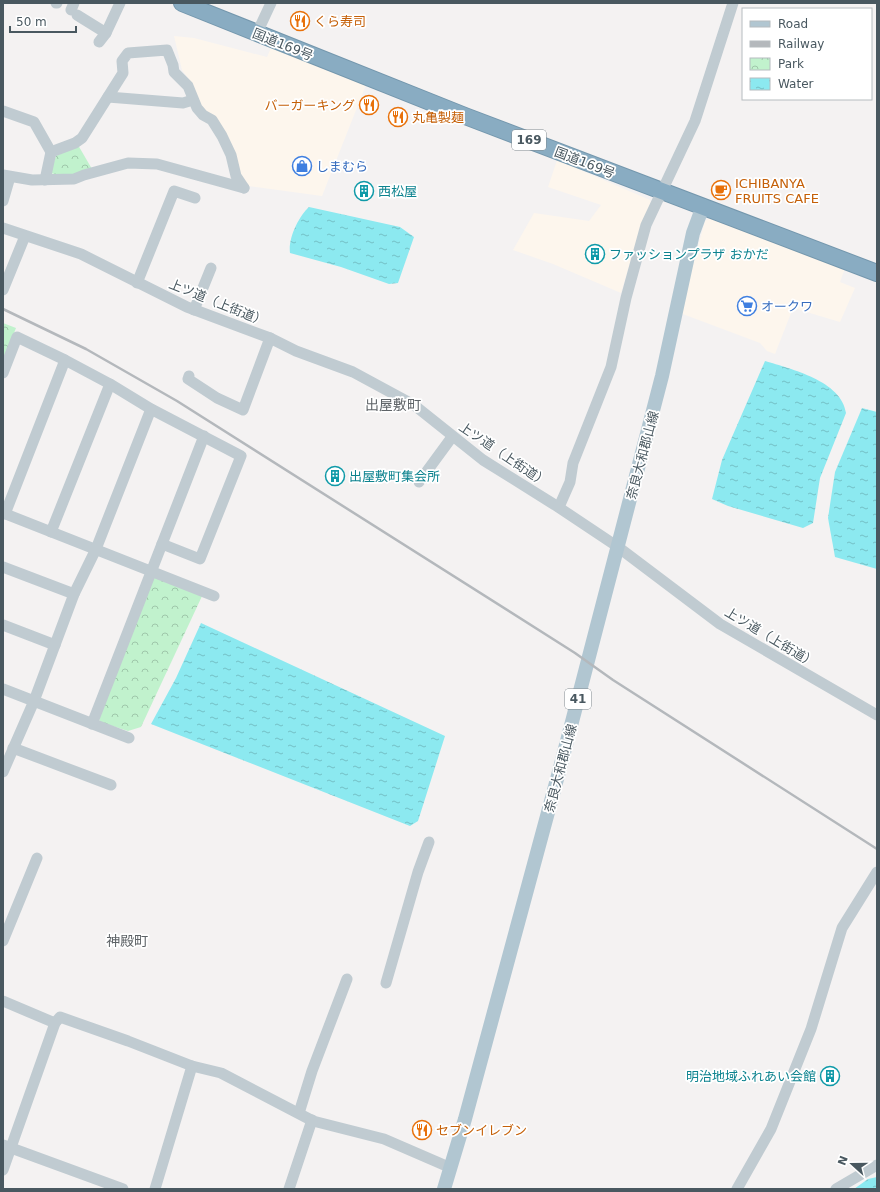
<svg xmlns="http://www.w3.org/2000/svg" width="880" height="1192" font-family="'DejaVu Sans','Noto Sans JP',sans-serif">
	<defs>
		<pattern id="park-crowns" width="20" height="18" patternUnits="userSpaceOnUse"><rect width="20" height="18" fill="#c1f2cd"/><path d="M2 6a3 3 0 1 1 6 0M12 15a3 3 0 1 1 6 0" fill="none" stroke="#9fc7aa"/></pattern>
		<pattern id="water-ripples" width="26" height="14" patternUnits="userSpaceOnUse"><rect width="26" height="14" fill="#8ce9f0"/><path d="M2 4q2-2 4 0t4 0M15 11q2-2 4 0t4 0" fill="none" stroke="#74c0c6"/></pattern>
	</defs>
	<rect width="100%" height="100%" fill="#f4f2f2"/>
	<g fill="#fdf6ed">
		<polygon points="174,36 194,38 267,57 271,48 366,85 322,196 248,186 244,183 203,111 192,83 182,70"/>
		<polygon points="557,160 650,200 651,206 636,243 621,293 553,264 513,250 534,213 589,221 601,205 548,187"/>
		<polygon points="712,217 845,268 840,282 855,288 840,322 793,308 775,354 767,351 760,343 680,313 705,221"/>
	</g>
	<g fill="url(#park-crowns)">
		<polygon points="78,145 92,169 68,177 50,173 56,156"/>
		<polygon points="3,323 16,328 3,361"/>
		<polygon points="154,574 203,594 141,727 128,731 100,722 99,718"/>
	</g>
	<g fill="url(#water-ripples)">
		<path d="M309,207L400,227L414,237L398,283L389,284L341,267L290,253C288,238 299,216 309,207Z"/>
		<path d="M765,361C791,369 842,381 846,413L820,478L813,523L803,528L728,506L712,499L722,460Z"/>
		<polygon points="862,408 877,412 877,569 835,557 828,518 835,472"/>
		<polygon points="201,623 445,736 418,821 410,826 151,724 176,678"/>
		<polygon points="877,1177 877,1189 854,1189 868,1179"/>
	</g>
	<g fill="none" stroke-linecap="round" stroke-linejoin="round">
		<defs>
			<polyline id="highway" points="182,3 465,116 877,273"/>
		</defs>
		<use href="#highway" stroke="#7497ad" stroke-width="18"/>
		<g stroke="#c0cbd1" stroke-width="11">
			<polyline points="56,3 57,3"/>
			<polyline points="71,10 74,3"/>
			<polyline points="77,15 106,33"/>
			<polyline points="257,33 271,3"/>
			<polyline points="99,42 106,33 120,3"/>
			<polyline points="108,97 183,103 193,100"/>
			<polyline points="3,111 34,122 51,152 45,180"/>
			<polyline points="51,152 75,143 82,138 123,73 122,61 128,53 167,50 173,65 174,72 188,86 197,108 203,115 212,120 222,136 231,155 236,176 244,188"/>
			<polyline points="3,175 32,180 74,179 84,175 128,163 157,164 244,188"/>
			<polyline points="3,201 10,177"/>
			<polyline points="3,228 81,254 187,307 270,338 296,351 353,372 414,405 483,460 555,505 618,547 720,624 877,715"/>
			<polyline points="137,283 174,191 195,198"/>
			<polyline points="3,290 25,236"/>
			<polyline points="194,310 211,268"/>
			<polyline points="3,373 17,337 65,360 110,384 151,409 241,456 200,559 162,544"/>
			<polyline points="189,376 188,379 217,398 243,410 270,338"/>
			<polyline points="419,482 452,437"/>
			<polyline points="559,507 570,482 573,463 611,367 626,298 646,225 695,121 733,3"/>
			<polyline points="3,513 214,596"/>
			<polyline points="5,514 65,360"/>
			<polyline points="51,532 110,384"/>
			<polyline points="3,567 74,594"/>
			<polyline points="3,625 55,645"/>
			<polyline points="3,689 129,738"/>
			<polyline points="92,724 204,436"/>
			<polyline points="13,748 111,785"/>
			<polyline points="3,772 34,701 74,594 96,549 151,409"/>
			<polyline points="3,941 37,858"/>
			<polyline points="386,983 418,872 429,842"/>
			<polyline points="3,1001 55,1023"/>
			<polyline points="299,1113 312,1071 347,979"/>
			<polyline points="3,1145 123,1189"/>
			<polyline points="3,1170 55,1023 60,1017 128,1041 192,1066 221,1073 313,1121 384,1139 451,1168"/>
			<polyline points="155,1189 192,1066"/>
			<polyline points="289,1189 312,1120"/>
			<polyline points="737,1189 771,1129 811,1029 842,928 877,872"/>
			<polyline points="836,1189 877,1165"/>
		</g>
		<polyline stroke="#b1c6d1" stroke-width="14" points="444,1189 465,1119 560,768 662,376 693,233 703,206"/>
		<use href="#highway" stroke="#89acc2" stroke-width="16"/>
		<polyline stroke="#b4b8bc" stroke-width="2.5" points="3,309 86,349 177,401 575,653 613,680 877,849"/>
	</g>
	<defs>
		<symbol id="restaurant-ring" viewBox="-11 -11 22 22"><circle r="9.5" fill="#fff" stroke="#e8710a" stroke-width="1.5"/><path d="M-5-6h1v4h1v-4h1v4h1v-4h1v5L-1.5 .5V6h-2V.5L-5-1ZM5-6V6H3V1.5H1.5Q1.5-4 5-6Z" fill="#e8710a"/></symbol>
		<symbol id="shop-ring" viewBox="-11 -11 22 22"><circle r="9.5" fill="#fff" stroke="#3f7fe0" stroke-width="1.5"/><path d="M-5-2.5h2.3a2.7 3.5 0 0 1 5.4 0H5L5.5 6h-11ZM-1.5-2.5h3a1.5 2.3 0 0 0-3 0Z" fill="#3f7fe0"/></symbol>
		<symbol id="cafe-ring" viewBox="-11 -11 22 22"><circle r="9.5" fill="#fff" stroke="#e8710a" stroke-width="1.5"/><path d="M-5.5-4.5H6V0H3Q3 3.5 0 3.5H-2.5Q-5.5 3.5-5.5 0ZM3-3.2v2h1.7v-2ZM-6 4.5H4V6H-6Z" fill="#e8710a"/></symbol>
		<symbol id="building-ring" viewBox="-11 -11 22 22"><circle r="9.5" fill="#fff" stroke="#0f9aa8" stroke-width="1.5"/><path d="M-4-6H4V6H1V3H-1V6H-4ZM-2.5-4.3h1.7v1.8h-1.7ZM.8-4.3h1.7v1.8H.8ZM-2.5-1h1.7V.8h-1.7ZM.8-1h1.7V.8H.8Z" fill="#0f9aa8"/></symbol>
		<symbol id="supermarket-ring" viewBox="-11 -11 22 22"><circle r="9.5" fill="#fff" stroke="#3f7fe0" stroke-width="1.5"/><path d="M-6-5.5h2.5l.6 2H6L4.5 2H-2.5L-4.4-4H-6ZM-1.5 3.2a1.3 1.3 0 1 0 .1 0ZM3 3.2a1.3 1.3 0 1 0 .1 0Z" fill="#3f7fe0"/></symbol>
	</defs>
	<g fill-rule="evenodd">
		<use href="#restaurant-ring" x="289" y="10" width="22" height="22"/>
		<use href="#restaurant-ring" x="358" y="94" width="22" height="22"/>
		<use href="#restaurant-ring" x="387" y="106" width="22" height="22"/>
		<use href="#shop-ring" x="291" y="155" width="22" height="22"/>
		<use href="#cafe-ring" x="710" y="179" width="22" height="22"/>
		<use href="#building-ring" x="353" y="180" width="22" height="22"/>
		<use href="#building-ring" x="584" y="243" width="22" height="22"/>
		<use href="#supermarket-ring" x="736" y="295" width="22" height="22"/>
		<use href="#building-ring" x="324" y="465" width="22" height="22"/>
		<use href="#building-ring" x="819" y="1065" width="22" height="22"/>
		<use href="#restaurant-ring" x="411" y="1119" width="22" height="22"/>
	</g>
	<g text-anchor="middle" stroke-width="3.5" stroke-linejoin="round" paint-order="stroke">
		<g fill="#fff" stroke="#808a90" stroke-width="1">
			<rect x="512" y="130" width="34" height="20" rx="3"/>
			<rect x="565" y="689" width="26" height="20" rx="3"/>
		</g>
		<g font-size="12" font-weight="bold" fill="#495860">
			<text x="529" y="144">169</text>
			<text x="578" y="703">41</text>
		</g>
		<g font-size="13" fill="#c56008" stroke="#fff" text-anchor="start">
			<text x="314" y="26">くら寿司</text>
			<text x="355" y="110" text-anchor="end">バーガーキング</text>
			<text x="412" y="122">丸亀製麺</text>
			<text x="735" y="188">ICHIBANYA<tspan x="735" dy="15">FRUITS CAFE</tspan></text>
			<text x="436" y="1135">セブンイレブン</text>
		</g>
		<g font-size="13" fill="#495860" stroke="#fff">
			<text transform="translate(283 44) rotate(22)" y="5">国道169号</text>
			<text transform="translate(585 162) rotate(21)" y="5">国道169号</text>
			<text transform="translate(218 302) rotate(22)" y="5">上ツ道（上街道）</text>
			<text transform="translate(504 454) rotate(34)" y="5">上ツ道（上街道）</text>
			<text transform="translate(642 455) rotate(-75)" y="5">奈良大和郡山線</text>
			<text transform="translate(771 637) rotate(31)" y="5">上ツ道（上街道）</text>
			<text transform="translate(560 768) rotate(-75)" y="5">奈良大和郡山線</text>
		</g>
		<g font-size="13" fill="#366cbe" stroke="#fff" text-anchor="start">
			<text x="316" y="171">しまむら</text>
			<text x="761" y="311">オークワ</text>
		</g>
		<g font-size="13" fill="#0d838f" stroke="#fff" text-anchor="start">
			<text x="378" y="196">西松屋</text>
			<text x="609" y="259">ファッションプラザ おかだ</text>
			<text x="349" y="481">出屋敷町集会所</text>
			<text x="816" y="1081" text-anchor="end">明治地域ふれあい会館</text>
		</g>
		<g font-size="14" fill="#5e6367" stroke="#fff">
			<text x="393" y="410">出屋敷町</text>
			<text x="127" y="946">神殿町</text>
		</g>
	</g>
	<rect width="880" height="1192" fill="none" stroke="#495860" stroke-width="8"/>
	<rect x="742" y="8" width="130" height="92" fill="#ffffff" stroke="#b6bcbf"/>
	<rect x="750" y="21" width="20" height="6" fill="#b1c6d1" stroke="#b6bcbf"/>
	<text x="778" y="28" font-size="12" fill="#495860">Road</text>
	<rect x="750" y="41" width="20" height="6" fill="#b4b8bc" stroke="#b6bcbf"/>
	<text x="778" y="48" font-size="12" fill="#495860">Railway</text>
	<rect x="750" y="58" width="20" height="12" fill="url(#park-crowns)" stroke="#b6bcbf"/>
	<text x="778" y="68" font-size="12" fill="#495860">Park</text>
	<rect x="750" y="78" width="20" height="12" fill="url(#water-ripples)" stroke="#b6bcbf"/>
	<text x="778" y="88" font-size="12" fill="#495860">Water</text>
	<g transform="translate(852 1164) rotate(291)" stroke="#ffffff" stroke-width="3" paint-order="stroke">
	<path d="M0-3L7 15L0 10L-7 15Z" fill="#495860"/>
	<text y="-6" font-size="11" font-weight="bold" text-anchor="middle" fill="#495860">N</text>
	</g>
	<path d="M10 26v6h66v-6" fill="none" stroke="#495860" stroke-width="2"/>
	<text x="16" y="26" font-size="12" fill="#495860" stroke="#ffffff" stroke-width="3" paint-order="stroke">50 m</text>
</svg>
